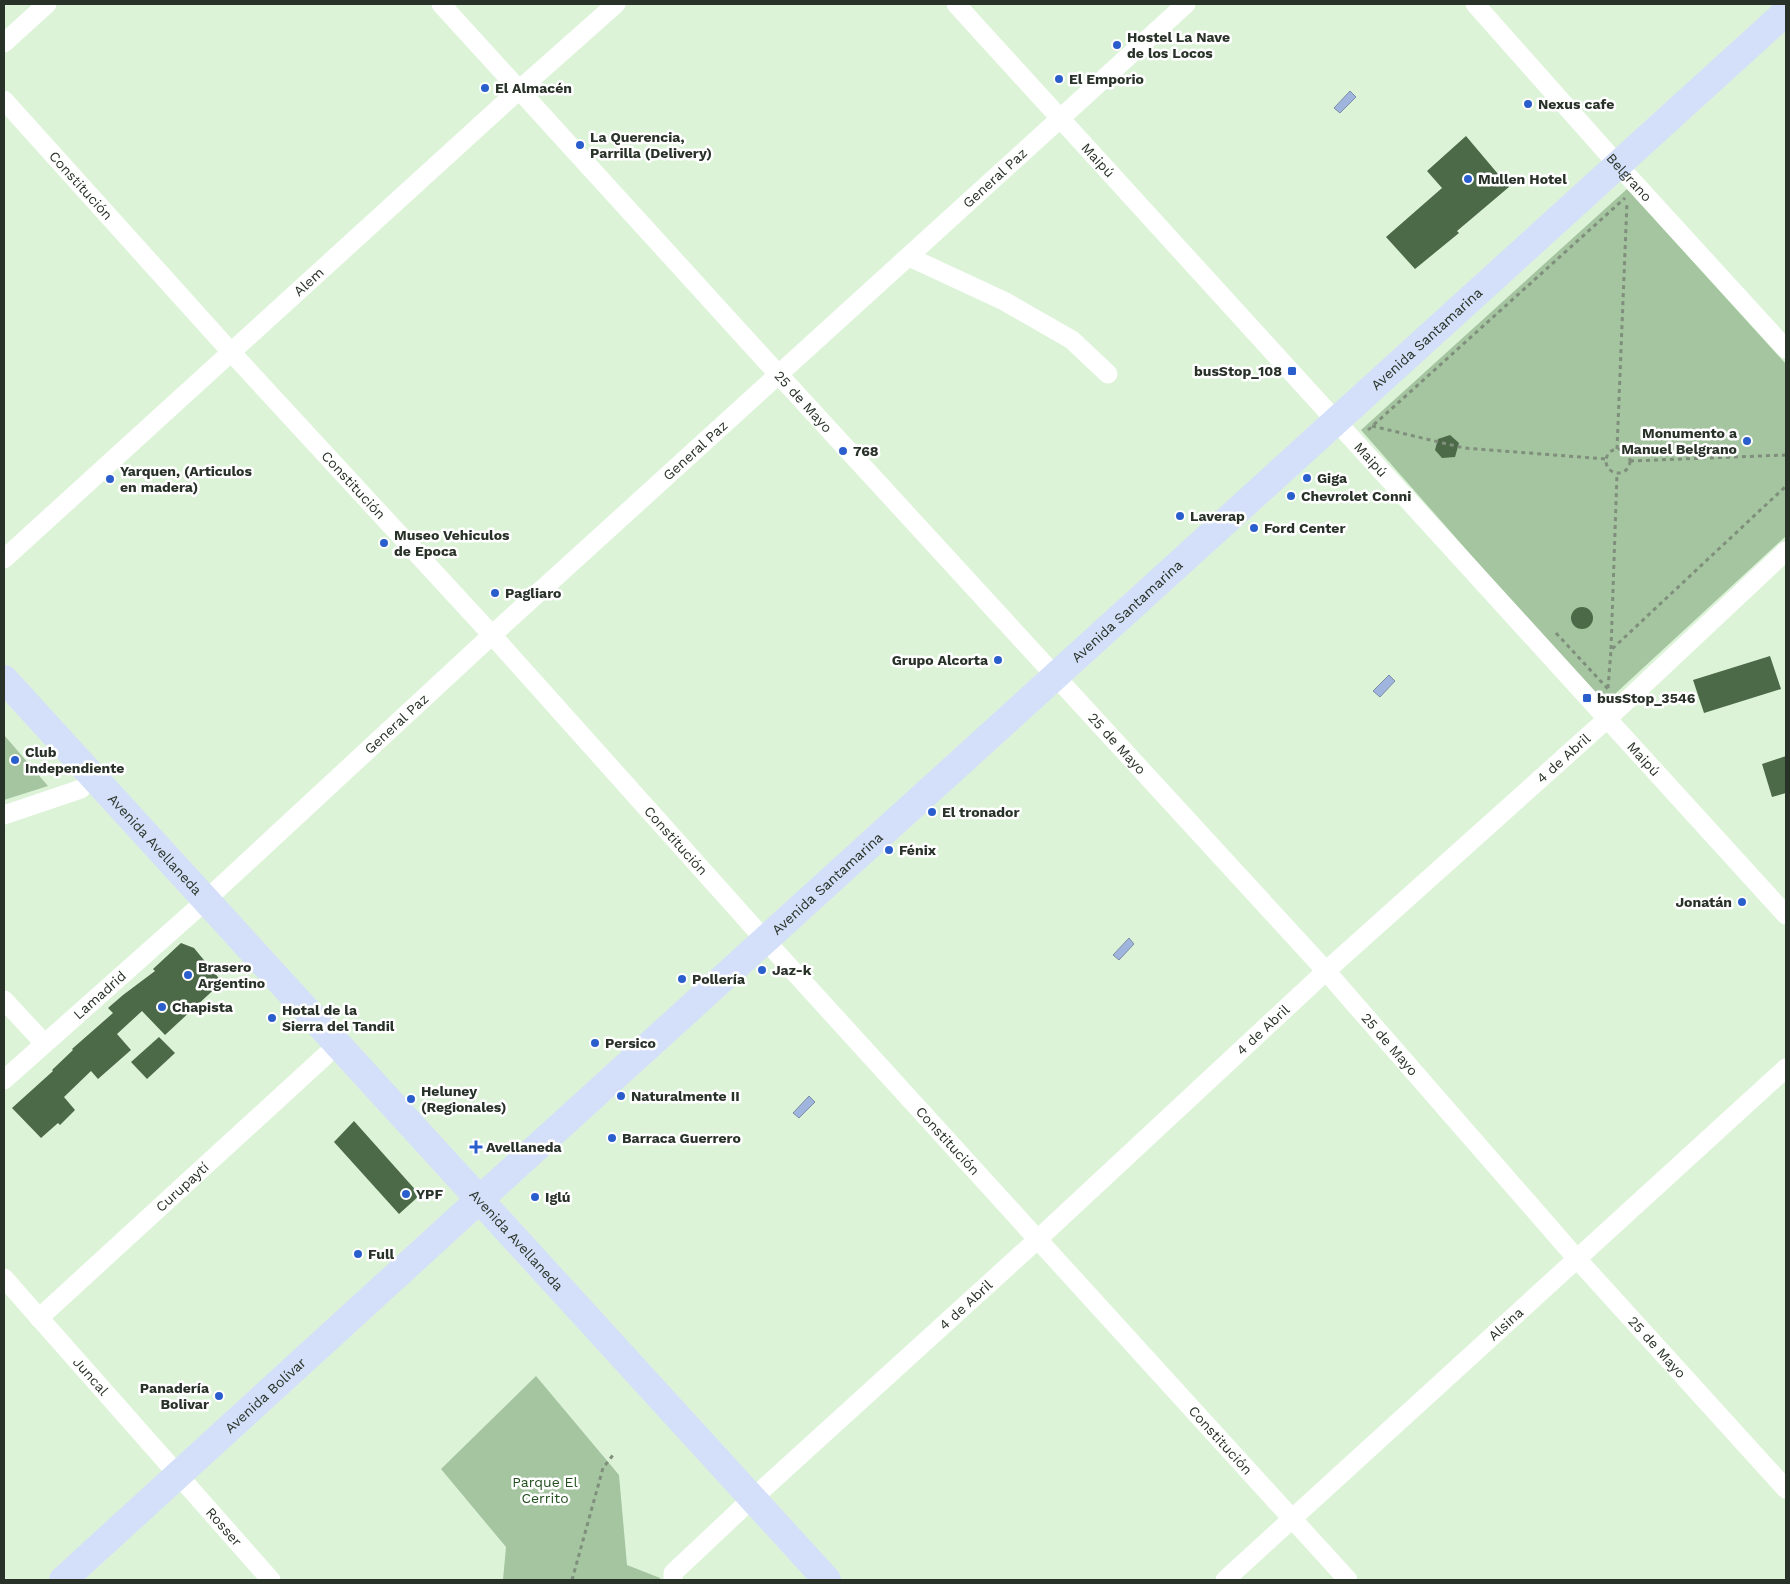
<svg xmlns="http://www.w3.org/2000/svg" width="1790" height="1584" font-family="'Work Sans',sans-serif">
	<rect width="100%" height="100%" fill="#dcf3d8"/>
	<g fill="#a5c4a0">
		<polygon points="1627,189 1786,364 1786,536 1603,705 1361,430"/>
		<polygon points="4,735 48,786 4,800"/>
		<polygon points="536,1376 619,1475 627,1565 660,1578 660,1580 503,1580 506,1547 441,1469"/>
	</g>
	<g fill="#a0b5dd" stroke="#7c8ea7">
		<polygon points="1350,91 1356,97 1340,113 1334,108"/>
		<polygon points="1389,675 1395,681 1380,697 1373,691"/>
		<polygon points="1129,938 1134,944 1119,960 1113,955"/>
		<polygon points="809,1096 815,1102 799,1118 793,1113"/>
	</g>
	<g fill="#4c6948">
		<polygon points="1466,136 1509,187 1457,231 1459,233 1415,269 1386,237 1442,188 1427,171"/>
		<polygon points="1450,435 1459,443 1455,457 1442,458 1435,450 1438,439"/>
		<circle cx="1582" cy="618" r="11"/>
		<polygon points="1770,656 1781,689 1704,713 1693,680"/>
		<polygon points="1786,756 1786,793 1772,797 1762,764"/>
		<polygon points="181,943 194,948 222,982 165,1035 142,1011 117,1034 131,1050 98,1079 91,1071 64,1097 75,1110 60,1125 58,1123 41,1138 12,1108 53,1071 52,1070 73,1050 72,1049 113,1013 108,1008 123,995 155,971 153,969"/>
		<polygon points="159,1037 175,1053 147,1079 131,1062"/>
		<polygon points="354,1121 420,1195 399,1214 334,1142"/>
	</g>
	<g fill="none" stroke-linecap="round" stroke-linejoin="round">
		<g stroke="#7f8f7c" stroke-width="3" stroke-dasharray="4 4" stroke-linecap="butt">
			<polyline points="1372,426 1464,448 1606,459"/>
			<polyline points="1368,430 1625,198"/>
			<polyline points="1617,449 1627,202"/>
			<circle cx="1618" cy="461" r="12"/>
			<polyline points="1630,461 1786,455"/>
			<polyline points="1556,633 1608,689"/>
			<polyline points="1611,649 1617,473"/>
			<polyline points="1608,688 1611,650 1786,486"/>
			<polyline points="572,1580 603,1468 613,1455"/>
		</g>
		<g stroke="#fff" stroke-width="19">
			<path id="s1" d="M441,4L779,375L1326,971L1578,1260L1786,1489"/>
			<path id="s2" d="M956,4L1786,915"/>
			<path id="s3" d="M1475,4L1618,165L1786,349"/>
			<polyline points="4,43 47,4"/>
			<path id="s4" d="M4,100L231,352L492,635L765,940L1348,1580"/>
			<polyline points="909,257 1004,301 1072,340 1108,374"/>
			<path id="s5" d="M4,559L519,90L616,4"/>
			<polyline points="4,815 81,789"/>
			<polyline points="4,1000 44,1043"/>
			<path id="s6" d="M4,1080L194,911L492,635L1186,4"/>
			<path id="s7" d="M4,1278L271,1580"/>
			<path id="s8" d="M39,1318L325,1056"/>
			<path id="s9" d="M673,1580V1573L741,1509L1038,1239L1326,971L1607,719L1786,551"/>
			<path id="s10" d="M1225,1580L1786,1068"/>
		</g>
		<g stroke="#d4e0f9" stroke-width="28">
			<path id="s11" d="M4,679L827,1580"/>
			<path id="s12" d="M63,1580L468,1210L1786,12"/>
		</g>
	</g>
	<g fill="#295ecc" stroke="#fff" stroke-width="2">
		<circle cx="1117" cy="45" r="5"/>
		<circle cx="1059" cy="79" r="5"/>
		<circle cx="485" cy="88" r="5"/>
		<circle cx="1528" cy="104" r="5"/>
		<circle cx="580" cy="145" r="5"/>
		<circle cx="1468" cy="179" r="5"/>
		<rect x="1287" y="366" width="10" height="10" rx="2.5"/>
		<circle cx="1747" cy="441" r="5"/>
		<circle cx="843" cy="451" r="5"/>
		<circle cx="1307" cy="478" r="5"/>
		<circle cx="110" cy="479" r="5"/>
		<circle cx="1291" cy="496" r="5"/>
		<circle cx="1180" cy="516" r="5"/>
		<circle cx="1254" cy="528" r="5"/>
		<circle cx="384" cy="543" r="5"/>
		<circle cx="495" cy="593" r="5"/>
		<circle cx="998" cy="660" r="5"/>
		<rect x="1582" y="693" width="10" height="10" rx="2.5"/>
		<circle cx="15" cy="760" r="5"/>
		<circle cx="932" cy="812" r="5"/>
		<circle cx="889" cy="850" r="5"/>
		<circle cx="1742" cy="902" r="5"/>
		<circle cx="762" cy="970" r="5"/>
		<circle cx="188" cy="975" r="5"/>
		<circle cx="682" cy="979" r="5"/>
		<circle cx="162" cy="1007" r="5"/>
		<circle cx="272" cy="1018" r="5"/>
		<circle cx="595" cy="1043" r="5"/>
		<circle cx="621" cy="1096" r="5"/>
		<circle cx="411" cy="1099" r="5"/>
		<circle cx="612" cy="1138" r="5"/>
		<path d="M473.5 1139.5h5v5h5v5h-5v5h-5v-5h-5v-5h5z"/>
		<circle cx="406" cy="1194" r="5"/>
		<circle cx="535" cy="1197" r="5"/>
		<circle cx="358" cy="1254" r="5"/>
		<circle cx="219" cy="1396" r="5"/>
	</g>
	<g text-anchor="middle" stroke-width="5" stroke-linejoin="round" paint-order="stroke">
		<g font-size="14" font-weight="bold" fill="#293228" stroke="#fff" text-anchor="start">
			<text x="1127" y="42">Hostel La Nave<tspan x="1127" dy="16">de los Locos</tspan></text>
			<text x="1069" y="84">El Emporio</text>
			<text x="495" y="93">El Almacén</text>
			<text x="1538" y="109">Nexus cafe</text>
			<text x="590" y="142">La Querencia,<tspan x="590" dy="16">Parrilla (Delivery)</tspan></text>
			<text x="1478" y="184">Mullen Hotel</text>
			<text x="1282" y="376" text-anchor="end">busStop_108</text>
			<text x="1737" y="438" text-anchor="end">Monumento a<tspan x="1737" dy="16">Manuel Belgrano</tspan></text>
			<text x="853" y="456">768</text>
			<text x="120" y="476">Yarquen, (Articulos<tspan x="120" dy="16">en madera)</tspan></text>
			<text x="1317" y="483">Giga</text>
			<text x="1301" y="501">Chevrolet Conni</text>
			<text x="1190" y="521">Laverap</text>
			<text x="1264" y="533">Ford Center</text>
			<text x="394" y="540">Museo Vehiculos<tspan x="394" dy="16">de Epoca</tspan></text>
			<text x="505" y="598">Pagliaro</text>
			<text x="988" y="665" text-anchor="end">Grupo Alcorta</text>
			<text x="1597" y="703">busStop_3546</text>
			<text x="25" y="757">Club<tspan x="25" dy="16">Independiente</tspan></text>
			<text x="942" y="817">El tronador</text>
			<text x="899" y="855">Fénix</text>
			<text x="1732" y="907" text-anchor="end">Jonatán</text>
			<text x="198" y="972">Brasero<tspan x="198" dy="16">Argentino</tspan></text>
			<text x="772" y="975">Jaz-k</text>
			<text x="692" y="984">Pollería</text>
			<text x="172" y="1012">Chapista</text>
			<text x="282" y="1015">Hotal de la<tspan x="282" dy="16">Sierra del Tandil</tspan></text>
			<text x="605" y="1048">Persico</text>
			<text x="421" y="1096">Heluney<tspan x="421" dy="16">(Regionales)</tspan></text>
			<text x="631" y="1101">Naturalmente II</text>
			<text x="622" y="1143">Barraca Guerrero</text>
			<text x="486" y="1152">Avellaneda</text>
			<text x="416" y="1199">YPF</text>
			<text x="545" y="1202">Iglú</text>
			<text x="368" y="1259">Full</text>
			<text x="209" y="1393" text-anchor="end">Panadería<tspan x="209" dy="16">Bolivar</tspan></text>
		</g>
		<g font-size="14" fill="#293228" stroke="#fff">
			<text dy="5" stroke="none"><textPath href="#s2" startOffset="211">Maipú</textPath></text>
			<text dy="5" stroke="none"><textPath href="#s3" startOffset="232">Belgrano</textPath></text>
			<text dy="5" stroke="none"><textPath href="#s6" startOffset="1340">General Paz</textPath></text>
			<text dy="5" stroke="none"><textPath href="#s4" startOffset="115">Constitución</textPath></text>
			<text dy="5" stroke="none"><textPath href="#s5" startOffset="412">Alem</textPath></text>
			<text dy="5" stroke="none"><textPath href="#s12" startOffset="1844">Avenida Santamarina</textPath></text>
			<text dy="5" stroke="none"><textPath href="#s1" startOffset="538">25 de Mayo</textPath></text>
			<text dy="5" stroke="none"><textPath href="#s6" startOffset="935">General Paz</textPath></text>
			<text dy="5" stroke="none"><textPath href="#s2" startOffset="616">Maipú</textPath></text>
			<text dy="5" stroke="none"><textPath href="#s4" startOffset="520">Constitución</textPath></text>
			<text dy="5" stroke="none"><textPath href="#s12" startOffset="1439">Avenida Santamarina</textPath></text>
			<text dy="5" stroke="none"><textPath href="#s6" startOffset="530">General Paz</textPath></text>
			<text dy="5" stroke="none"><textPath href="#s1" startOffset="1002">25 de Mayo</textPath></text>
			<text dy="5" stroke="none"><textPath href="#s9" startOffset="1214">4 de Abril</textPath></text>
			<text dy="5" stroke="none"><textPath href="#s2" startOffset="1021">Maipú</textPath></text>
			<text dy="5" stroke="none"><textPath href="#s4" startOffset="1000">Constitución</textPath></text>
			<text dy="5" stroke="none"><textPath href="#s11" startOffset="224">Avenida Avellaneda</textPath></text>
			<text dy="5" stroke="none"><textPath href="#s12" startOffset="1034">Avenida Santamarina</textPath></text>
			<text dy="5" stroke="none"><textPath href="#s6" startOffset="128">Lamadrid</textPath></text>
			<text dy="5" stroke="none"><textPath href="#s9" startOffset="809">4 de Abril</textPath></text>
			<text dy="5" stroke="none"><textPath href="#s1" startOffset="1408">25 de Mayo</textPath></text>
			<text dy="5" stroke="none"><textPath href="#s4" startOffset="1405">Constitución</textPath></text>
			<text dy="5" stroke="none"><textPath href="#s8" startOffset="194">Curupaytí</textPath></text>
			<text dy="5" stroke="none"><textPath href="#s11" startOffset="760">Avenida Avellaneda</textPath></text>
			<text dy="5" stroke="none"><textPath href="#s9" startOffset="404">4 de Abril</textPath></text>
			<text dy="5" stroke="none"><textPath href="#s10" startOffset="380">Alsina</textPath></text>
			<text dy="5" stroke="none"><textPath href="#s1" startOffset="1812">25 de Mayo</textPath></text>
			<text dy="5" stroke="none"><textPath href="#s7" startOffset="131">Juncal</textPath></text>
			<text dy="5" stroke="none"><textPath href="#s12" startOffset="274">Avenida Bolívar</textPath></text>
			<text dy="5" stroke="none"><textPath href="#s4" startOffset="1810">Constitución</textPath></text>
			<text dy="5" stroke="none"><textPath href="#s7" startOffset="332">Rosser</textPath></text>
		</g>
		<g font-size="14" fill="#234f1e" stroke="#fff">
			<text x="545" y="1487">Parque El<tspan x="545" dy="16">Cerrito</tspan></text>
		</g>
	</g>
	<rect width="1790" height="1584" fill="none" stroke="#293228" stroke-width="10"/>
</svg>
